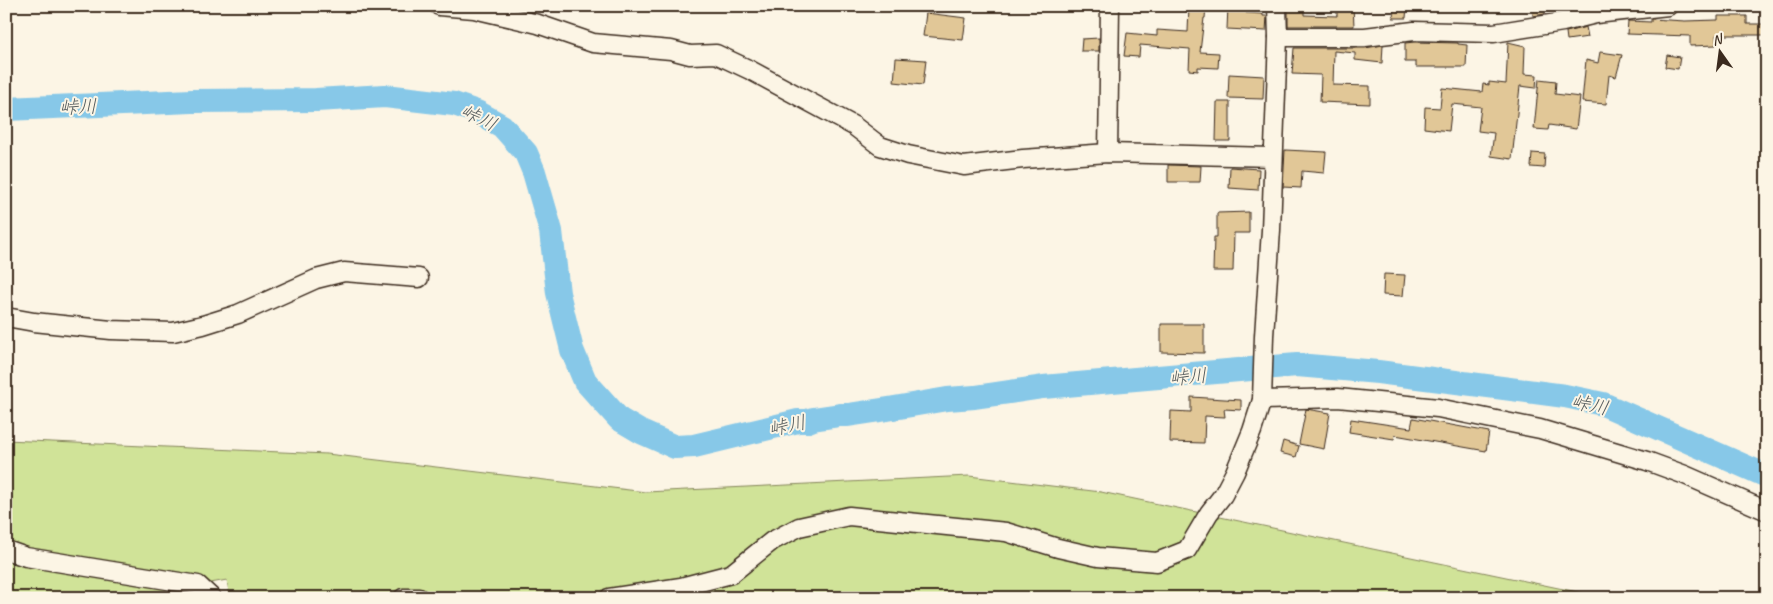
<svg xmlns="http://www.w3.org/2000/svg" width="1773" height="604" font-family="Caveat,'Klee One',sans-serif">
	<rect width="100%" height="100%" fill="#fcf5e5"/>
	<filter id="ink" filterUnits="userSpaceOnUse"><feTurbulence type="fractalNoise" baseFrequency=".02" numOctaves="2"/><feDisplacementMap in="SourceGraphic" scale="10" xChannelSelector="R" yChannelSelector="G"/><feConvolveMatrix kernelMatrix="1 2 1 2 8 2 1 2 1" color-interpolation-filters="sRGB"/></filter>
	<g filter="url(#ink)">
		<polygon fill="#d0e398" stroke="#86865b" points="6,440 327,454 646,492 969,476 1101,492 1606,598 230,598 227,580 127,598 6,598"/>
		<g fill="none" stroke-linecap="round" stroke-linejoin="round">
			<polyline stroke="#87c8e8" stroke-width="24" points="6,109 192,101 316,100 385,96 454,104 477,112 502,126 526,153 534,172 551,231 558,293 572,350 585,381 619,419 641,432 675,447 694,446 798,421 808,421 813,419 840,415 848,415 888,409 947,399 975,397 1043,387 1297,365 1378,372 1565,396 1603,404 1767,476"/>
		</g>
		<g fill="#e1c797" stroke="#3b2a1e">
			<polygon points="1189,6 1206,6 1205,18 1204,18 1200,52 1219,53 1218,68 1198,67 1198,71 1189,70 1190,49 1140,45 1139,57 1124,56 1127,33 1157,36 1157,30 1188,32"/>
			<polygon points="1228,6 1246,6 1246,13 1263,14 1263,16 1267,16 1266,31 1227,29"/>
			<polygon points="1288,6 1304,6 1304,15 1337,16 1337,8 1341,8 1341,6 1353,6 1354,26 1288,26"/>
			<polygon points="1394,6 1407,6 1406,18 1393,18"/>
			<polygon points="1532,6 1544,6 1545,14 1533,16"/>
			<polygon points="926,13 966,18 963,40 923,36"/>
			<polygon points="1718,16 1747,16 1747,24 1767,24 1767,35 1716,35 1716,45 1690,46 1690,36 1627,34 1628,21 1651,22 1651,19 1685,21 1718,20"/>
			<polygon points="1586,27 1588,37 1567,40 1566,32"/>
			<polygon points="1099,38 1099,51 1081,51 1082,39"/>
			<polygon points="1415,42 1458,43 1458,44 1467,45 1466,67 1416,67 1416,62 1405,62 1405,43"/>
			<polygon points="1508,42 1525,46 1524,74 1537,75 1536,88 1520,86 1512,159 1491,156 1494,133 1478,131 1481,107 1452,104 1449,131 1424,128 1425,107 1440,108 1442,88 1482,92 1483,84 1489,85 1489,82 1506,84"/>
			<polygon points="1383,45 1382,63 1355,60 1355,53 1334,51 1333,85 1370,86 1370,104 1320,102 1321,75 1292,74 1294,48 1365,48"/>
			<polygon points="1600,52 1622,55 1616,77 1609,75 1606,104 1582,102 1586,60 1598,63"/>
			<polygon points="1667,55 1680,57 1678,69 1665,67"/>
			<polygon points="896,58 926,60 923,85 894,82"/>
			<polygon points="1229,74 1264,76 1263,99 1228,98"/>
			<polygon points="1539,79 1556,81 1555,94 1580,97 1576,129 1549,125 1548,130 1534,129"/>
			<polygon points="1217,102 1230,102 1230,141 1216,141"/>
			<polygon points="1285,150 1326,152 1324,173 1302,171 1301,188 1283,187"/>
			<polygon points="1532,153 1545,154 1544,168 1531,167"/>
			<polygon points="1168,165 1201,166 1200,182 1168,182"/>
			<polygon points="1230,167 1259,169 1258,190 1229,188"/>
			<polygon points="1249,212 1249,233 1234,233 1233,271 1213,271 1214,237 1217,237 1217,213"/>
			<polygon points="1384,274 1405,275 1403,296 1383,295"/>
			<polygon points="1161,324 1204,324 1204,353 1161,352"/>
			<polygon points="1191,397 1241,400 1241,410 1224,409 1225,417 1205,416 1204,443 1170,442 1171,411 1191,412"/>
			<polygon points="1306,409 1330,413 1324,449 1299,444"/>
			<polygon points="1413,418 1489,432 1486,451 1395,435 1394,439 1349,432 1351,419 1411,428"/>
			<polygon points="1283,441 1299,446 1296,457 1280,453"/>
		</g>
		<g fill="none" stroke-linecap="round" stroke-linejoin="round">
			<defs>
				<g id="minor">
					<polyline points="439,6 474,9 538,24 593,43 671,50 690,55 716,54 750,70 854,126 880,146 908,155 964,166 1023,159 1108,153 1273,157"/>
					<polyline points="1278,37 1365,37 1414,31 1494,33 1563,22 1596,14 1668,6"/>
					<polyline points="1108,153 1110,6"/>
					<polyline points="6,317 34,322 111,330 173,332 203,325 238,314 316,279 344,272 419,278"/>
					<polyline points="1262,400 1338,398 1438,408 1540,429 1647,461 1685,475 1767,511"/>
					<polyline points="6,550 26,557 198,585 212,598"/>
					<polyline points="403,598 419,598"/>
					<polyline points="609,598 681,587 731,574 772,541 799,527 849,516 1006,532 1058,548 1098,557 1157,562 1187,550 1209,513 1223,495 1235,472 1252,431 1262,400 1264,336 1271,230 1278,37 1277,6"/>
				</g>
			</defs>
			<use href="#minor" stroke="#3b2a1e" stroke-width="21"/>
			<use href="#minor" stroke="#fcf5e5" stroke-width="18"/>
		</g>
	</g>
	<g text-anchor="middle" stroke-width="4" stroke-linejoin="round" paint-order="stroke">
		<g font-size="19" font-style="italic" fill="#52595b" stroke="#fcf5e5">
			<text transform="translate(78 106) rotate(-2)" y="7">峠川</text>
			<text transform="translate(479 117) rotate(26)" y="7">峠川</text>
			<text transform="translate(1188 376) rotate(-5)" y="7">峠川</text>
			<text transform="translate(1590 404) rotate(12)" y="7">峠川</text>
			<text transform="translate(787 425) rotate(-12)" y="7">峠川</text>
		</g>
	</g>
	<rect width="1773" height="604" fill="none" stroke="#fcf5e5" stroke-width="25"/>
	<rect x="12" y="12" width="1748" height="579" fill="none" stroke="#3b2a1e" stroke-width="2" filter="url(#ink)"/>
	<g transform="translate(1720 52) rotate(346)" stroke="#fcf5e5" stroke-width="4" paint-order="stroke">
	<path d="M0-4L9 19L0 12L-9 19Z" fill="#3b2a1e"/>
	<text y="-8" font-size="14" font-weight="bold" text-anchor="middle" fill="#3b2a1e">N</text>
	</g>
</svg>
